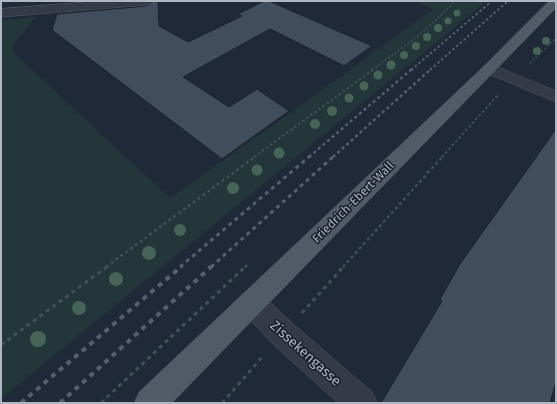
<svg xmlns="http://www.w3.org/2000/svg" width="557" height="404" font-family="'Fira Sans',sans-serif">
	<rect width="100%" height="100%" fill="#202937"/>
	<polygon fill="#233639" points="414,1 487,1 1,399 1,20 36,17 14,44 13,52 170,198 293,111 433,9"/>
	<g fill="#414c5c" stroke="#1b222e">
		<polygon points="153,1 158,1 159,26 188,42 242,16 238,14 264,1 269,1 372,46 344,66 270,29 183,77 229,107 257,89 289,111 222,159 52,30 57,14 146,6"/>
		<polygon points="556,129 556,382 550,403 381,403 442,301 440,299 460,264"/>
	</g>
	<g fill="none" stroke-linecap="round" stroke-linejoin="round">
		<defs>
			<g id="minor">
				<polygon points="99,1 152,1 146,5 1,17 1,9"/>
				<polygon points="490,64 556,91 556,102 484,72 482,69 484,66"/>
				<polygon points="252,290 261,294 293,324 372,392 377,403 338,403 273,344 243,312 239,303 243,294"/>
			</g>
			<polygon id="major" points="549,1 556,1 556,8 172,403 134,403 139,392 484,66"/>
		</defs>
		<use href="#minor" stroke="#515965" stroke-width="1"/>
		<use href="#major" stroke="#3d4451" stroke-width="1"/>
		<g stroke="#405255" stroke-width="1.5" stroke-dasharray="2 2" stroke-linecap="butt">
			<polyline points="530,63 556,38"/>
			<polyline points="372,70 417,37 456,1"/>
		</g>
		<g stroke="#405255" stroke-width="2" stroke-dasharray="2.5 2.5" stroke-linecap="butt">
			<polyline points="254,157 374,69"/>
			<polyline points="442,157 498,95"/>
		</g>
		<g stroke="#405255" stroke-width="2.5" stroke-dasharray="3 3" stroke-linecap="butt">
			<polyline points="106,267 256,156"/>
			<polyline points="245,267 247,265"/>
			<polyline points="343,267 443,156"/>
		</g>
		<g stroke="#405255" stroke-width="3" stroke-dasharray="4 4" stroke-linecap="butt">
			<polyline points="302,313 344,266"/>
			<polyline points="1,345 108,266"/>
			<polyline points="101,403 246,266"/>
			<polyline points="222,403 264,355"/>
		</g>
		<use href="#minor" fill="#343b47" fill-rule="evenodd"/>
		<use href="#major" fill="#515a67" fill-rule="evenodd"/>
		<g stroke="#555f6e" stroke-width="2" stroke-dasharray="2.5 2.5" stroke-linecap="butt">
			<polyline points="411,70 492,1"/>
			<polyline points="430,70 508,1"/>
		</g>
		<g stroke="#555f6e" stroke-width="2.5" stroke-dasharray="3 3" stroke-linecap="butt">
			<polyline points="309,157 412,69"/>
			<polyline points="333,157 431,69"/>
		</g>
		<g stroke="#555f6e" stroke-width="3" stroke-dasharray="4 4" stroke-linecap="butt">
			<polyline points="180,267 310,156"/>
			<polyline points="211,267 334,156"/>
		</g>
		<g stroke="#555f6e" stroke-width="4" stroke-dasharray="5 5" stroke-linecap="butt">
			<polyline points="21,403 182,266"/>
			<polyline points="60,403 212,266"/>
		</g>
	</g>
	<g fill="#466457">
		<circle cx="457" cy="13" r="3.5"/>
		<circle cx="448" cy="21" r="3.5"/>
		<circle cx="438" cy="28" r="4"/>
		<circle cx="427" cy="37" r="4"/>
		<circle cx="546" cy="41" r="4"/>
		<circle cx="416" cy="46" r="4"/>
		<circle cx="537" cy="51" r="4"/>
		<circle cx="404" cy="55" r="4"/>
		<circle cx="391" cy="65" r="4.5"/>
		<circle cx="378" cy="75" r="4.5"/>
		<circle cx="364" cy="86" r="4.5"/>
		<circle cx="349" cy="98" r="4.5"/>
		<circle cx="332" cy="111" r="5"/>
		<circle cx="315" cy="124" r="5"/>
		<circle cx="279" cy="153" r="5.5"/>
		<circle cx="257" cy="170" r="5.5"/>
		<circle cx="233" cy="188" r="6"/>
		<circle cx="180" cy="230" r="6"/>
		<circle cx="149" cy="253" r="7"/>
		<circle cx="116" cy="279" r="7"/>
		<circle cx="79" cy="308" r="7"/>
		<circle cx="38" cy="339" r="8"/>
	</g>
	<g text-anchor="middle" stroke-width="3" stroke-linejoin="round" paint-order="stroke">
		<g font-size="12" fill="#aeb6c4" stroke="#19202c">
			<text transform="translate(353 202) rotate(-45)" y="4">Friedrich-Ebert-Wall</text>
		</g>
		<g font-size="14" fill="#aeb6c4" stroke="#19202c">
			<text transform="translate(306 353) rotate(42)" y="5">Zissekengasse</text>
		</g>
	</g>
	<rect width="557" height="404" fill="none" stroke="#aeb6c4" stroke-width="4"/>
</svg>
